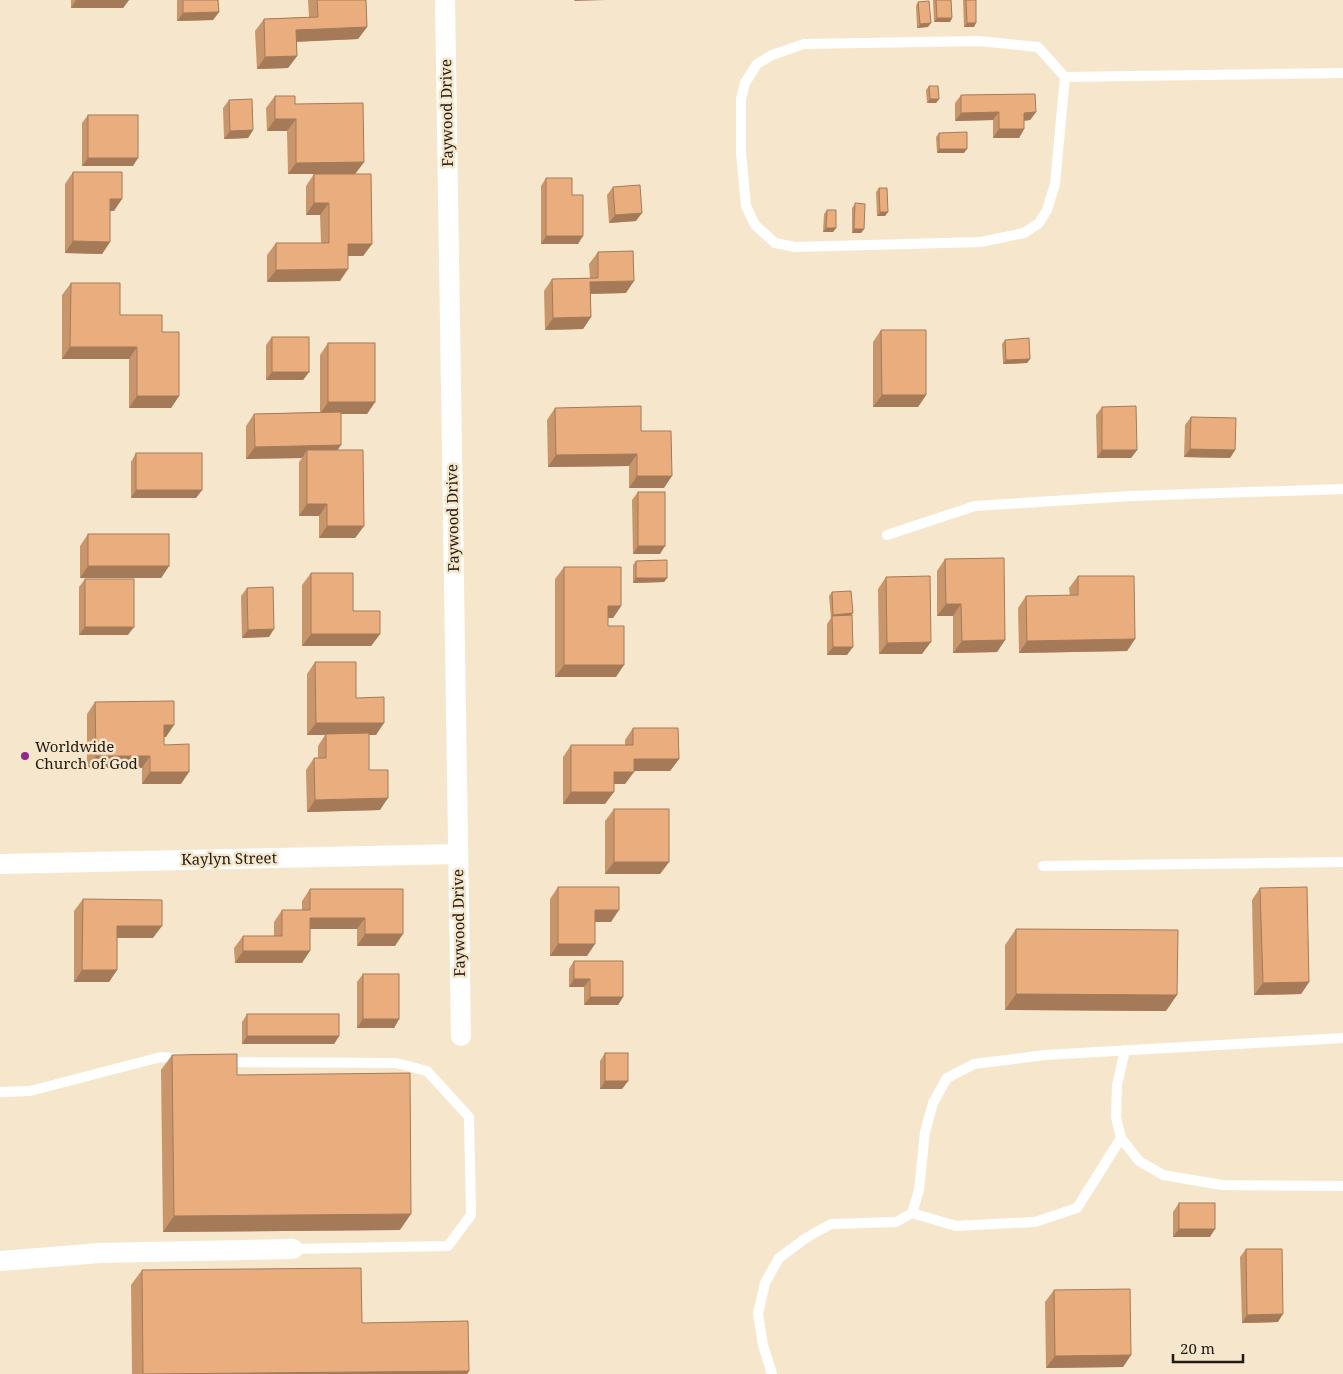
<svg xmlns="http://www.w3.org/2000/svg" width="1343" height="1374" font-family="'Noto Serif',serif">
	<rect width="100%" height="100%" fill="#f6e7cc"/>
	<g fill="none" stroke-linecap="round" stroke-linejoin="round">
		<g stroke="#fff" stroke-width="10">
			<polyline points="1065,77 1055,184 1047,210 1039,223 1024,233 981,242 795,247 775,243 755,225 746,206 741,152 741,99 745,83 757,64 772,55 804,44 979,41 1038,47 1065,77 1343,73"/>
			<polyline points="887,535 975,506 1131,496 1343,489"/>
			<polyline points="1043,866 1343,862"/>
			<polyline points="1125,1050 1117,1085 1116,1117 1121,1138 1139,1161 1163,1175 1222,1185 1343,1186"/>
			<polyline points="223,1062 396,1063 427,1071 469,1117 471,1215 448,1246 293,1249"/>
			<polyline points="0,1092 30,1091 161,1057 184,1059"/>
			<polyline points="912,1213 956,1226 1035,1222 1077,1208 1121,1138"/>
			<polyline points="772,1374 763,1345 758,1314 765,1283 779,1258 806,1238 831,1224 896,1222 912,1213 919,1190 925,1132 933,1103 947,1078 974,1064 1045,1055 1343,1038"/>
		</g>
		<g stroke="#fff" stroke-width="20">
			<polyline points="445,0 461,1036"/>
			<polyline points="0,864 458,854"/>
			<polyline points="0,1261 100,1253 293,1249"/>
		</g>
	</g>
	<g fill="#c9966c">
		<polygon points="71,0 129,0 123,8 71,8"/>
		<polygon points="177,0 218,0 219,12 213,20 177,21"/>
		<polygon points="308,0 366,0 367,27 358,39 296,42 297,56 288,68 257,69 255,31 264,19 309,17"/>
		<polygon points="933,0 951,0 952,18 950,22 934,22"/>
		<polygon points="963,0 976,0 974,27 964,27"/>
		<polygon points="918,2 928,27 917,28 916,6"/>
		<polygon points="929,86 939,99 936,103 927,103 926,90"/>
		<polygon points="961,95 1036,112 1030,120 1024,121 1024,129 1019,138 993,138 993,120 955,121 955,103"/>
		<polygon points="275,96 295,104 364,162 355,174 372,244 363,256 348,256 340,281 267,282 267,255 276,243 321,243 320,215 306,215 306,186 314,174 288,174 287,131 267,131 266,108"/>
		<polygon points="229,100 253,130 248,138 224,139 223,108"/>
		<polygon points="88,115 133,166 82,166 82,123"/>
		<polygon points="939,133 964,153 937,153 936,137"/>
		<polygon points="73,172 114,211 110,211 110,242 102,254 65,253 65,184"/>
		<polygon points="546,178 572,195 578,244 541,244 541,186"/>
		<polygon points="613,187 636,221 609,223 607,195"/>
		<polygon points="879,188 888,212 885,216 877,216 876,192"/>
		<polygon points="855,204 864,229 861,233 852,233 852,208"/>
		<polygon points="827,210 836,228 833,232 823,232 824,214"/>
		<polygon points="598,252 626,293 590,294 591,317 583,329 545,330 544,291 552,279 590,278 589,264"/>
		<polygon points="71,283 120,315 162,332 179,396 171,408 129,408 129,359 62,359 62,295"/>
		<polygon points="881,330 926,395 918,407 873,407 873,342"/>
		<polygon points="272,337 309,372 303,380 266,380 266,345"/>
		<polygon points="1005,340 1030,359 1027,363 1003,364 1002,344"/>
		<polygon points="328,343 375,402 367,414 341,414 338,450 364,526 355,538 319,538 319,516 299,516 299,462 302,458 246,459 246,426 254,414 320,412 320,355"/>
		<polygon points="1102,407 1137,450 1131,458 1097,458 1096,415"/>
		<polygon points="555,408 641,431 664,488 629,488 629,466 548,467 547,420"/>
		<polygon points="1191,417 1235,450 1230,458 1184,457 1185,425"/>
		<polygon points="136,453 202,490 196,498 131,498 131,462"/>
		<polygon points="638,492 660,554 633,554 632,500"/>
		<polygon points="88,534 169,566 161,578 80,578 80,546"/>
		<polygon points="945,559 1005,640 997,652 953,653 953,616 937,616 937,571"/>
		<polygon points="636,561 667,578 664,582 633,583 633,565"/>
		<polygon points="564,567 621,606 613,618 608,618 608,626 616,677 555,677 555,579"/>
		<polygon points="311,573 380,634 371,646 302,646 302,585"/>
		<polygon points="1078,576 1135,639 1127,651 1019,653 1018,608 1026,596 1070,596 1069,588"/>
		<polygon points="886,577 922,654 879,654 878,589"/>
		<polygon points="85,579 128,635 79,635 79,587"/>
		<polygon points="247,588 269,637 242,638 241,596"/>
		<polygon points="832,592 851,615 847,655 827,655 827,624 831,618 829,596"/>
		<polygon points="315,662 356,698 376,735 369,735 369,770 380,810 307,812 306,770 314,758 318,758 318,746 325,735 307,735 307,674"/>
		<polygon points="95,702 166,737 164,737 164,745 181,784 142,784 142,768 87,768 87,714"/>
		<polygon points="633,728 679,759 670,771 634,771 625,784 614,784 605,804 563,804 563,757 571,745 625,745 625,740"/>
		<polygon points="614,809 669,862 660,874 605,874 605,821"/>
		<polygon points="558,887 611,922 595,922 587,956 550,956 550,899"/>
		<polygon points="1260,888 1309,982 1301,994 1254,995 1252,900"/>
		<polygon points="310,889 403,889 395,946 357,946 357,929 310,929 302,963 235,963 234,948 243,936 274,936 274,922 282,910 302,910 302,901"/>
		<polygon points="83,899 153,938 117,938 117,970 109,982 74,982 74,911"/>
		<polygon points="1016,929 1166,1011 1005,1010 1005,945"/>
		<polygon points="574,961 623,997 618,1005 584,1005 584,987 569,987 569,969"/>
		<polygon points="363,974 399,1019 394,1028 357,1028 357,982"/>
		<polygon points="247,1014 339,1036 334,1044 242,1044 242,1022"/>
		<polygon points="605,1053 628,1081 622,1089 600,1089 600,1061"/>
		<polygon points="172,1055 237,1075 400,1230 163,1232 161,1070"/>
		<polygon points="1179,1203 1210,1237 1173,1237 1173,1212"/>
		<polygon points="1246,1249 1278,1322 1242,1323 1240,1257"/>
		<polygon points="142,1270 362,1323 469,1371 467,1374 132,1374 131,1285"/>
		<polygon points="1054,1290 1131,1355 1123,1367 1046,1368 1045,1302"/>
	</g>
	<g fill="#a47a58">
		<polygon points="76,0 129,0 123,8 71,8"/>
		<polygon points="575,0 606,0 574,1"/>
		<polygon points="219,12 213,20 177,21 183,13"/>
		<polygon points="937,18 952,18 950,22 934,22"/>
		<polygon points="931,23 928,27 917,28 920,24"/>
		<polygon points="967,23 976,23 974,27 964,27"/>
		<polygon points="367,27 358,39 287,42 296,30"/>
		<polygon points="297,56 288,68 257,69 265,57"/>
		<polygon points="930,99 939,99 936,103 927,103"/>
		<polygon points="999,112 993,120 955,121 961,113"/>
		<polygon points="1036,112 1030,120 1018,121 1024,113"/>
		<polygon points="275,119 296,119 287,131 267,131"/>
		<polygon points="999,129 1024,129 1019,138 993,138"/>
		<polygon points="253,130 248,138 224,139 230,131"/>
		<polygon points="939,149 967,149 964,153 937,153"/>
		<polygon points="88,158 138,158 133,166 82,166"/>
		<polygon points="364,162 355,174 288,174 296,163"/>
		<polygon points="110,199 122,199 114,211 102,211"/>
		<polygon points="314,203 329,203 320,215 306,215"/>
		<polygon points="880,212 888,212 885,216 877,216"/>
		<polygon points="642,213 636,221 609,223 615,215"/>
		<polygon points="826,228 836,228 833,232 823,232"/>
		<polygon points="854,229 864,229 861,233 852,233"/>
		<polygon points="546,236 583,236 578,244 541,244"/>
		<polygon points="73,241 110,242 102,254 65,253"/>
		<polygon points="348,244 372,244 363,256 340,256"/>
		<polygon points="348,269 340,281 267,282 276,270"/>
		<polygon points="634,281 626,293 582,294 590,282"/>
		<polygon points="591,317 583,329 545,330 553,318"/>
		<polygon points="70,347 137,347 129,359 62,359"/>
		<polygon points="1030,359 1027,363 1003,364 1006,360"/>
		<polygon points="272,372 309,372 303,380 266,380"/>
		<polygon points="882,395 926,395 918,407 873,407"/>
		<polygon points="137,396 179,396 171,408 129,408"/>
		<polygon points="328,402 375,402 367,414 320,414"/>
		<polygon points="341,445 333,457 307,450 302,458 246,459 255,447"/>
		<polygon points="1190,449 1235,450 1230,458 1184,457"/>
		<polygon points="1102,450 1137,450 1131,458 1097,458"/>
		<polygon points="637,454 629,466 548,467 556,455"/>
		<polygon points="637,476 672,476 664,488 629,488"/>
		<polygon points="136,490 202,490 196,498 131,498"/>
		<polygon points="307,504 327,504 319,516 299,516"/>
		<polygon points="327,526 364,526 355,538 319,538"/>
		<polygon points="638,546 665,546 660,554 633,554"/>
		<polygon points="88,566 169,566 161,578 80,578"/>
		<polygon points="636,578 667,578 664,582 633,583"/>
		<polygon points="946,604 961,604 953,616 937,616"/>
		<polygon points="608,606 621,606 613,618 600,618"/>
		<polygon points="853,613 850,617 832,616 833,615"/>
		<polygon points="85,627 134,627 128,635 79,635"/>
		<polygon points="274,629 269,637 242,638 248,630"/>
		<polygon points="311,634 380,634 371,646 302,646"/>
		<polygon points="1135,639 1127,651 1019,653 1027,641"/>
		<polygon points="1005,640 997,652 953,653 962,641"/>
		<polygon points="931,642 922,654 879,654 887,643"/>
		<polygon points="833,647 853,647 847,655 827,655"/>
		<polygon points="564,665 624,665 616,677 555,677"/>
		<polygon points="316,723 384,723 376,735 326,735 326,734 325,735 307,735"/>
		<polygon points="164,725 174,725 166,737 156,737"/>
		<polygon points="96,756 150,756 142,768 87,768"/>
		<polygon points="634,759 679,759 670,771 625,771"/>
		<polygon points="150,772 189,772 181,784 142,784"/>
		<polygon points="614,772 634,772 625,784 605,784"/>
		<polygon points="571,792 614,792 605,804 563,804"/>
		<polygon points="388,798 380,810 307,812 315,800"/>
		<polygon points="614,862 669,862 660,874 605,874"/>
		<polygon points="595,910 619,910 611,922 587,922"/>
		<polygon points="310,918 365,918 357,929 302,929"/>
		<polygon points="117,926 162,926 153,938 109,938"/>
		<polygon points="365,934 403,934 395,946 357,946"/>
		<polygon points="558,944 595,944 587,956 550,956"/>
		<polygon points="243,951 310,951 302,963 235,963"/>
		<polygon points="82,970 117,970 109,982 74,982"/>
		<polygon points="574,979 590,979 584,987 569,987"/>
		<polygon points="1309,982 1301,994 1254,995 1263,983"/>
		<polygon points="1016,994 1177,995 1166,1011 1005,1010"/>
		<polygon points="590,997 623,997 618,1005 584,1005"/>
		<polygon points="363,1019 399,1019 394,1028 357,1028"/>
		<polygon points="247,1036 339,1036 334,1044 242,1044"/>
		<polygon points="605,1081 628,1081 622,1089 600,1089"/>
		<polygon points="411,1214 400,1230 163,1232 174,1216"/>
		<polygon points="1179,1229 1215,1229 1210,1237 1173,1237"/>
		<polygon points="1283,1314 1278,1322 1242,1323 1247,1315"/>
		<polygon points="1131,1355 1123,1367 1046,1368 1055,1356"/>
		<polygon points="469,1371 467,1374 177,1374"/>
	</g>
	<g fill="#eaae7e" stroke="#a47a58">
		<polygon points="183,0 218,0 219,12 183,13"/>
		<polygon points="317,0 366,0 367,27 296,30 297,56 265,57 264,19 318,17"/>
		<polygon points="936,0 951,0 952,18 937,18"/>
		<polygon points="966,0 976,0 976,23 967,23"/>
		<polygon points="929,1 931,23 920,24 918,2"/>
		<polygon points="929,86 938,86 939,99 930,99"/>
		<polygon points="1035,94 1036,112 1024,113 1024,129 999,129 999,112 961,113 961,95"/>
		<polygon points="275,96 295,96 295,104 363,103 364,162 296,163 296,119 275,119"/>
		<polygon points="252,99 253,130 230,131 229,100"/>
		<rect x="88" y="115" width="50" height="43"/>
		<polygon points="967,132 967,149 939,149 939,133"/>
		<polygon points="73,172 122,172 122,199 110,199 110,242 73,241"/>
		<polygon points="314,174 371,174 372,244 348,244 348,269 276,270 276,243 329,243 329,203 314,203"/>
		<polygon points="546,178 572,178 572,195 583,195 583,236 546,236"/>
		<polygon points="640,185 642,213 615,215 613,187"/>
		<polygon points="879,188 887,188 888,212 880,212"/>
		<polygon points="855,203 865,204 864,229 854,229"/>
		<polygon points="827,210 836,210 836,228 826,228"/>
		<polygon points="633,251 634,281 590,282 591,317 553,318 552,279 598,278 598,252"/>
		<polygon points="71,283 120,283 120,315 162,315 162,332 179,332 179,396 137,396 137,347 70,347"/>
		<polygon points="881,330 926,330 926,395 882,395"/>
		<rect x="272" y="337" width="37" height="35"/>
		<polygon points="1029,338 1030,359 1006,360 1005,340"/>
		<rect x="328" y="343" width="47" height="59"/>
		<polygon points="641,406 641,431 671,431 672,476 637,476 637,454 556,455 555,408"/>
		<polygon points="1136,406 1137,450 1102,450 1102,407"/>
		<polygon points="341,412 341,445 255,447 254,414"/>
		<polygon points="1191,417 1236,418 1235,450 1190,449"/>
		<polygon points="307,450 363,450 364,526 327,526 327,504 307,504"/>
		<rect x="136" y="453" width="66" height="37"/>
		<rect x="638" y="492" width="27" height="54"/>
		<rect x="88" y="534" width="81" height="32"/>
		<polygon points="1004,558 1005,640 962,641 961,604 946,604 945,559"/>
		<polygon points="667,560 667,578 636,578 636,561"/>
		<polygon points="564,567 621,567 621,606 608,606 608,626 624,626 624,665 564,665"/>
		<polygon points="311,573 353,573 353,611 380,611 380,634 311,634"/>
		<polygon points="930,576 931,642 887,643 886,577"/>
		<polygon points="1078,576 1134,576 1135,639 1027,641 1026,596 1078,595"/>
		<rect x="85" y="579" width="49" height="48"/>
		<polygon points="273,587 274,629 248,630 247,588"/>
		<polygon points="851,591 853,613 833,615 832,592"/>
		<polygon points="852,615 853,647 833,647 832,616"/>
		<polygon points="315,662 356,662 356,698 384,697 384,723 316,723"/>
		<polygon points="174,701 174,725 164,725 164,745 189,744 189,772 150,772 150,756 96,756 95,702"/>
		<polygon points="633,728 678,728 679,759 634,759 634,772 614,772 614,792 571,792 571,745 633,745"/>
		<polygon points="369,733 369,770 388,770 388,798 315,800 314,758 326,758 326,734"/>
		<rect x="614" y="809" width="55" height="53"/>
		<polygon points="558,887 619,887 619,910 595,910 595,944 558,944"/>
		<polygon points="1307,887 1309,982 1263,983 1260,888"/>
		<polygon points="310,889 403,889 403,934 365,934 365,918 310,918 310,951 243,951 243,936 282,936 282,910 310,910"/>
		<polygon points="83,899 162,900 162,926 117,926 117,970 82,970"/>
		<polygon points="1016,929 1178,930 1177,995 1016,994"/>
		<polygon points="574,961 623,961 623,997 590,997 590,979 574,979"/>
		<rect x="363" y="974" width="36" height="45"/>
		<rect x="247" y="1014" width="92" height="22"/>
		<rect x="605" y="1053" width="23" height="28"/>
		<polygon points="237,1054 237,1075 410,1073 411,1214 174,1216 172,1055"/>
		<rect x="1179" y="1203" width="36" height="26"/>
		<polygon points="1246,1249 1282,1249 1283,1314 1247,1315"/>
		<polygon points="361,1268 362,1323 468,1321 469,1371 143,1374 142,1270"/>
		<polygon points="1130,1289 1131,1355 1055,1356 1054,1290"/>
	</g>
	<circle fill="#952788" stroke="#f6e7cc" stroke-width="2" cx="25" cy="756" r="5"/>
	<g text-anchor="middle" stroke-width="5" stroke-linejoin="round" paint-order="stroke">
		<g font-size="15" fill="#201a11" stroke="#f6e7cc">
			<text transform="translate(447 113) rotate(-91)" y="5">Faywood Drive</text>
			<text transform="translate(453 518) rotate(-91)" y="5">Faywood Drive</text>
			<text transform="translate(229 859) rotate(-1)" y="5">Kaylyn Street</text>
			<text transform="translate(459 923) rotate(-91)" y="5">Faywood Drive</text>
		</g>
		<g font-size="15" fill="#201a11" stroke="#f6e7cc" text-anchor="start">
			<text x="35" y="752">Worldwide<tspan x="35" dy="17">Church of God</tspan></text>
		</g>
	</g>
	<path d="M1173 1354v8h70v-8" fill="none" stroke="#201a11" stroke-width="2.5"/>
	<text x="1180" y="1354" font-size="15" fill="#201a11" stroke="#f6e7cc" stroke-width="4" paint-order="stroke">20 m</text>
</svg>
